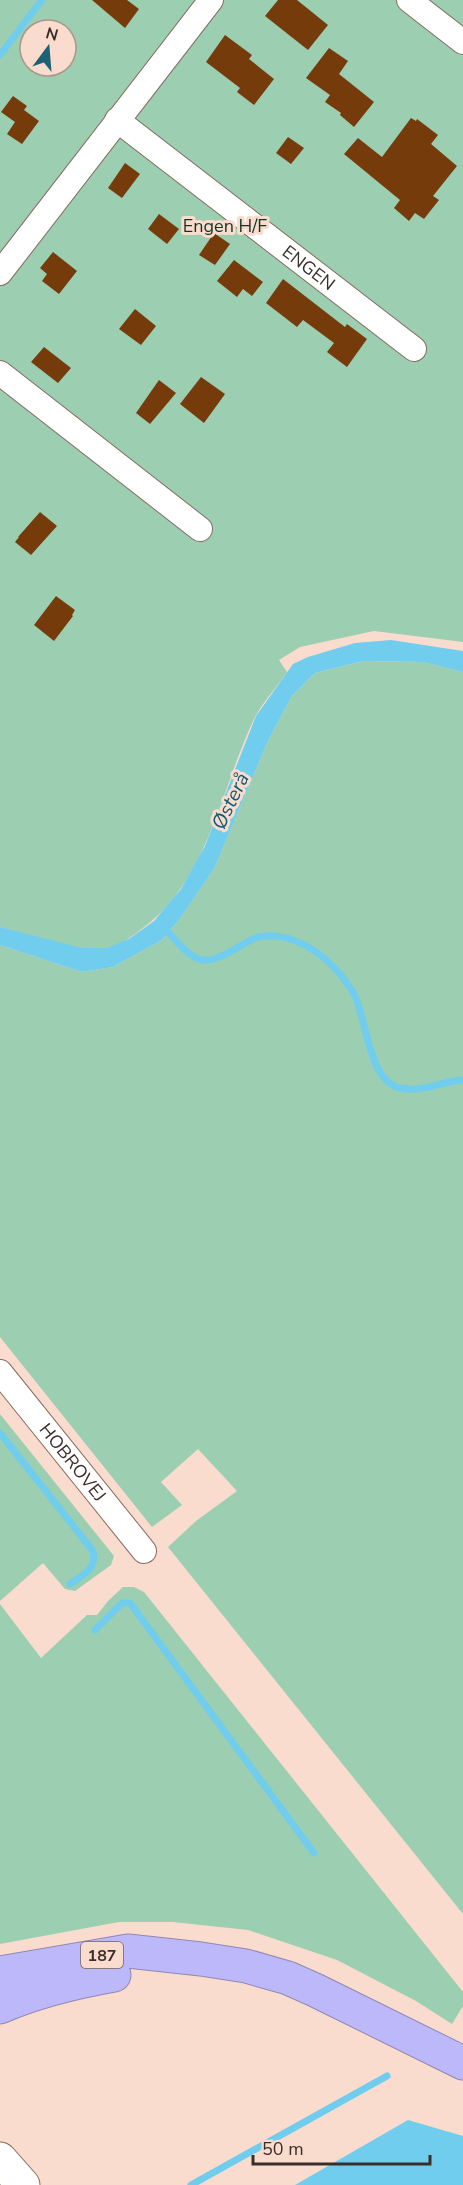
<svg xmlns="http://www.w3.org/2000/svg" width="463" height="2185" font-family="'Nunito Sans',sans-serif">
	<rect width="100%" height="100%" fill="#fadcce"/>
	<g fill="#9cceb2" fill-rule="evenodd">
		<path d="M0,0H463V642L374,631L300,647L279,660L287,672C277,687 263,702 255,717C220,789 209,882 139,931C130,938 119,946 107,948C79,954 28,935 0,927ZM30,30H66V66H30Z"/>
		<polygon points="364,661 423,662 463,672 463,1914 168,1547 196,1521 237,1491 198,1449 161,1482 182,1505 152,1527 0,1337 0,945 82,972 113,967 162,940 179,920 214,869 268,741 292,696 315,673"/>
		<polygon points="0,1414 114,1556 111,1565 75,1591 65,1589 43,1563 0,1601"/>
		<polygon points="123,1587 134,1587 144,1592 463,1992 463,2006 452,2024 416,2001 337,1960 248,1930 173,1922 119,1922 0,1944 0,1604 41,1658 87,1615 97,1615 108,1601"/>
	</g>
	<g fill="#70cdee">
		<polygon points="391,640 463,651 463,672 423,662 364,661 315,673 292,696 268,741 214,869 179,920 162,940 113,967 82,972 0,945 0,927 82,948 107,948 129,939 154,921 181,889 205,846 256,716 293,664 308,657 355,643"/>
		<polygon points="408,2120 463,2136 463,2185 295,2185"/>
	</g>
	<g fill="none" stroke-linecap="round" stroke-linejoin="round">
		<g stroke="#70cdee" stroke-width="7">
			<polyline points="0,55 42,0"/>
			<path d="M163,926C173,937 183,951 196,958C215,968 241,942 258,937C266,935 283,936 290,939C317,947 340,970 354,994C367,1019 368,1081 400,1088C422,1093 442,1081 463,1080"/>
			<path d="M0,1433L93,1551C97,1570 84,1574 70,1584"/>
			<polyline points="95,1630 122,1603 130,1603 314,1853"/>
			<polyline points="191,2185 387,2076"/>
		</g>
	</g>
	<g fill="#763b0b">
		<polygon points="92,0 127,0 139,9 125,28"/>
		<polygon points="278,0 297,0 328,25 308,50 265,16"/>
		<polygon points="225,35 252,55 249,59 274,79 254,105 237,92 240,88 206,62"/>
		<polygon points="329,48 348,61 339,74 374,102 354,127 340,115 341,113 325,102 330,95 306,78"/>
		<polygon points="13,96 27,106 24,110 39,121 22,144 7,134 15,122 1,112"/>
		<polygon points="411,118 416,121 417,119 438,135 431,144 457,166 433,196 439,200 424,219 415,213 409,221 394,208 400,200 344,154 358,138 382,157"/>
		<polygon points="288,137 304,148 291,164 276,153"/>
		<polygon points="125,163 140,174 122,198 108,188"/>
		<polygon points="159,214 179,229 167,244 148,229"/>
		<polygon points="214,233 230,244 215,265 199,255"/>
		<polygon points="53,252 77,271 59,294 42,281 47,274 40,268"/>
		<polygon points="234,260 263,282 252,296 243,289 237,297 217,281"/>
		<polygon points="283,279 345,327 347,324 367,339 347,367 327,352 334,343 303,320 297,327 266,303"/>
		<polygon points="135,309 156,326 141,345 119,329"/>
		<polygon points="44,347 71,368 58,383 31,362"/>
		<polygon points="201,377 225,394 204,423 180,404"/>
		<polygon points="159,380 176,393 150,424 136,413"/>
		<polygon points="40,512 57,526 31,555 15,542 19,537 18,537"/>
		<polygon points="56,596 75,610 72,615 73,616 54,641 34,625"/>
	</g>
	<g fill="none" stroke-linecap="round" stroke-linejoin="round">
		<defs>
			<g id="street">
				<polyline points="409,0 463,42"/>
				<path id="s1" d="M117,120L414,349"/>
				<polyline points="0,273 211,0"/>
				<polyline points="0,373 200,529"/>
				<path id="s2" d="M0,1372L144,1551"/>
			</g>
			<polyline id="secondary" points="0,2159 23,2185"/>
			<g id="highway">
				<polyline points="0,1973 128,1951 201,1959 246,1966 288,1978 315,1990 463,2063"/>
				<path d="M0,2007C36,1991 75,1982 114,1975"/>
			</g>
		</defs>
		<use href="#street" stroke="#866c5f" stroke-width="26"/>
		<use href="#secondary" stroke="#866c5f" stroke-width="35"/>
		<use href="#highway" stroke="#8f88b1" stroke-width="35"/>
		<use href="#street" stroke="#fff" stroke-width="24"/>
		<use href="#secondary" stroke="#fff" stroke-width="33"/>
		<use href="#highway" stroke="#bdb8fa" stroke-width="33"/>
	</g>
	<g text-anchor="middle" stroke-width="6" stroke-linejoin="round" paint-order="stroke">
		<rect fill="#fadcce" stroke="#74625a" stroke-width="1.5" x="81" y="1942" width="42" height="26" rx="4.5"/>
		<g font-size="16" font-weight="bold" fill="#3a2e29">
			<text x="102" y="1961">187</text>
		</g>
		<g font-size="18" fill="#113524" stroke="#fadcce">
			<text x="225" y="232">Engen H/F</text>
		</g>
		<g font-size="18" fill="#3a2e29" stroke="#fadcce">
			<text dy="6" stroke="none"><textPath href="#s1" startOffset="242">ENGEN</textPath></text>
			<text dy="6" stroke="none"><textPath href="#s2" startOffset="116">HOBROVEJ</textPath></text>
		</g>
		<g font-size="20" font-style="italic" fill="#0f5c73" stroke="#fadcce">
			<text transform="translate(230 801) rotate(-64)" y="7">Østerå</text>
		</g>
	</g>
	<g transform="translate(48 48) rotate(16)"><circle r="28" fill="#fadcce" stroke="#ad968c" stroke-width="1.5"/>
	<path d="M0-4.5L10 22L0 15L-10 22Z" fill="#1e6174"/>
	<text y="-9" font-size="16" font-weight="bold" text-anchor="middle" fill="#3a2e29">N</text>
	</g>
	<path d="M253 2155v9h177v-9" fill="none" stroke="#3a2e29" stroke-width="3"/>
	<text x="262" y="2155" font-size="18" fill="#3a2e29" stroke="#fadcce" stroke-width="4.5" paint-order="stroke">50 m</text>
</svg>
